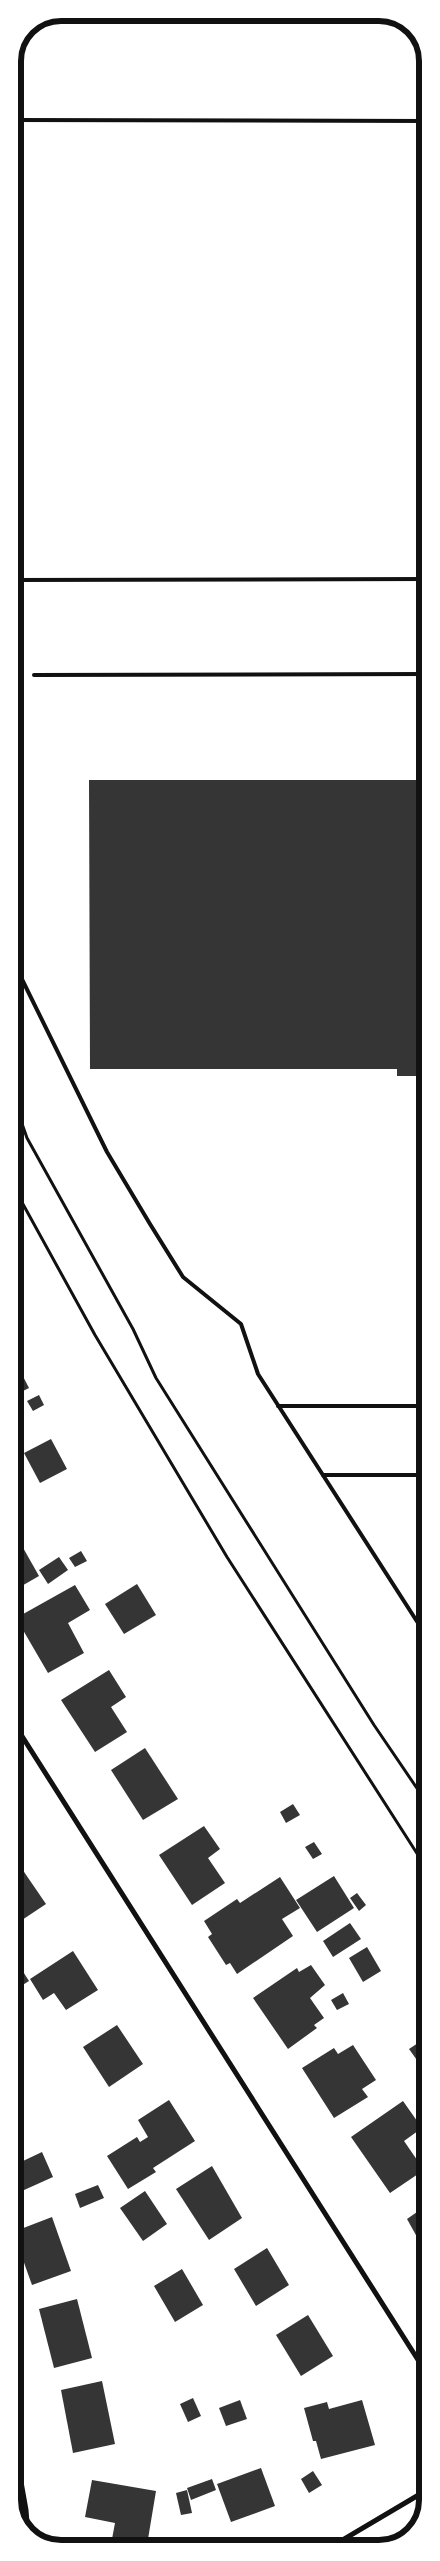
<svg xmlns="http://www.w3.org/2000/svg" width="440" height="2561" font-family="'Fira Sans',sans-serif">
	<rect width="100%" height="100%" fill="#fff"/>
	<g fill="#353535">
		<polygon points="61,12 385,13 392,16 52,16"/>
		<polygon points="89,780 427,780 427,1076 397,1076 397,1069 90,1069"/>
		<polygon points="15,1361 29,1388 13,1396 13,1362"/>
		<polygon points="39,1395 44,1405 33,1411 27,1401"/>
		<polygon points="51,1439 67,1469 40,1483 24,1453"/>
		<polygon points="13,1530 39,1576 13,1591"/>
		<polygon points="81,1551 87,1561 75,1567 69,1558"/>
		<polygon points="59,1557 68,1570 48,1584 39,1570"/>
		<polygon points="137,1584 156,1615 124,1634 105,1604"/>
		<polygon points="75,1585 90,1610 68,1623 84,1653 48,1673 16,1618"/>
		<polygon points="109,1670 126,1697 111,1707 127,1732 95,1752 61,1700"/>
		<polygon points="145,1748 178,1799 143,1820 111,1770"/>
		<polygon points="293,1804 300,1815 286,1823 280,1812"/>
		<polygon points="204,1826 220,1849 208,1858 225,1883 192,1905 159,1855"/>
		<polygon points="314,1842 322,1854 313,1859 305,1847"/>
		<polygon points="20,1866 46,1904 13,1926 13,1871"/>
		<polygon points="334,1876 354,1908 317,1932 296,1900"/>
		<polygon points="280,1877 300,1908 282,1919 293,1936 237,1974 230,1963 226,1965 208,1937 212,1934 204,1921 237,1899 240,1903"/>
		<polygon points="357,1893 366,1905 359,1911 350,1898"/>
		<polygon points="350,1923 361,1939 333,1957 323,1941"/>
		<polygon points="367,1947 381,1971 363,1982 349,1958"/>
		<polygon points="73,1951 98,1990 66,2010 54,1993 43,2000 30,1979"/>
		<polygon points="15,1959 29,1981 13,1991 13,1961"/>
		<polygon points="311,1965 325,1985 310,1998 324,2018 314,2025 317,2028 288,2049 253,1998 297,1968 299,1972"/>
		<polygon points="343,1993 349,2004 337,2010 331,2000"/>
		<polygon points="117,2025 143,2064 109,2087 83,2047"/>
		<polygon points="427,2037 427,2058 419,2063 409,2049"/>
		<polygon points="353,2045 376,2080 362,2089 368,2097 334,2118 302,2068 334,2048 338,2054"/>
		<polygon points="169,2100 195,2141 153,2168 156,2172 128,2189 107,2156 137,2137 140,2142 148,2137 138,2120"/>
		<polygon points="403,2101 422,2128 404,2141 424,2170 390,2193 351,2137"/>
		<polygon points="13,2137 23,2161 42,2152 53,2177 13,2195"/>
		<polygon points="212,2166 242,2218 209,2240 176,2189"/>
		<polygon points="98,2185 104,2198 80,2208 75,2194"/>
		<polygon points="145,2191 167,2224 143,2241 120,2208"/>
		<polygon points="427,2205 427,2255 407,2219"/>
		<polygon points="52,2217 71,2271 32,2285 13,2232"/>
		<polygon points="267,2248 289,2285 256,2306 234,2269"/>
		<polygon points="182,2269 203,2305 175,2322 154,2286"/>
		<polygon points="77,2299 92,2358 54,2368 39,2309"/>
		<polygon points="308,2315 333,2356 301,2376 276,2335"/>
		<polygon points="102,2381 115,2444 73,2453 61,2390"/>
		<polygon points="193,2398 201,2416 188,2422 180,2404"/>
		<polygon points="240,2400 247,2419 226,2426 219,2408"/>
		<polygon points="362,2400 375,2445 321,2459 316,2441 313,2441 304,2408 327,2402 329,2409"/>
		<polygon points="261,2468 275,2506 231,2522 217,2484"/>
		<polygon points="313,2471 322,2485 309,2493 301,2479"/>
		<polygon points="212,2479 216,2490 191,2500 187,2488"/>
		<polygon points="92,2480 156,2491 147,2545 112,2539 115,2523 85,2517"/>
		<polygon points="187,2490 192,2513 181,2515 176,2493"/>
	</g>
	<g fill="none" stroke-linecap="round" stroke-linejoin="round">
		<g stroke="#111" stroke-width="3">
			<polyline points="13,1098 27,1138 133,1329 156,1378 374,1725 427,1803"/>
			<polyline points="13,1186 95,1335 227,1557 427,1869"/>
		</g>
		<g stroke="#111" stroke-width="4">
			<polyline points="13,120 427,121"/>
			<polyline points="13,580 427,579"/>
			<polyline points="34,675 427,674"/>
			<polyline points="13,961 107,1152 150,1224 183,1277 241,1324 258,1374 427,1637"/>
			<polyline points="278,1406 427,1406"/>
			<polyline points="323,1475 427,1475"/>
		</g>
		<g stroke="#111" stroke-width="5">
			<polyline points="13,1722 427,2374"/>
			<polyline points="13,2437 26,2510 28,2535"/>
			<polyline points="329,2548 427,2490"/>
		</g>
	</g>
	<path d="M0 0H440V2561H0ZM61 21H379A40 40 0 0 1 419 61V2500A40 40 0 0 1 379 2540H61A40 40 0 0 1 21 2500V61A40 40 0 0 1 61 21Z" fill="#fff" fill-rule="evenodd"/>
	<path fill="none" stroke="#111" stroke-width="6" d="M61 21H379A40 40 0 0 1 419 61V2500A40 40 0 0 1 379 2540H61A40 40 0 0 1 21 2500V61A40 40 0 0 1 61 21Z"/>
</svg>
